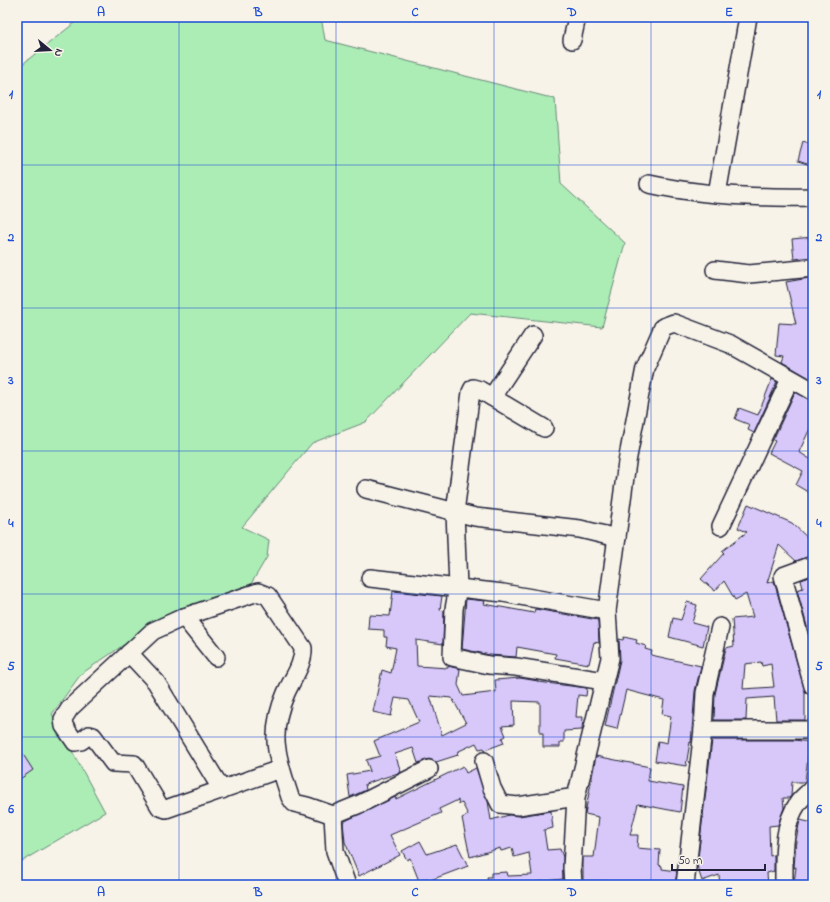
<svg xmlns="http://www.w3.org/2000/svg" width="830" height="902" font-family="'Indie Flower',sans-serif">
	<rect width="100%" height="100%" fill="#f7f3e8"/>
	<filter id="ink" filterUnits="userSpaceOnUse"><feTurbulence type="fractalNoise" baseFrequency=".025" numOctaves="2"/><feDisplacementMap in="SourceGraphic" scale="8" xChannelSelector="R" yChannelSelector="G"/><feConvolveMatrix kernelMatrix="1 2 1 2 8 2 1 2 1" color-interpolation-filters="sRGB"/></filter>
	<g filter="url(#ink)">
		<polygon fill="#acedb6" stroke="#678878" points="82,17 321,17 325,40 555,99 561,184 625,243 602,327 470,313 366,422 312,443 242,527 269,540 267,557 251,584 172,612 81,674 52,714 105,812 17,864 17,74 25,62"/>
		<g fill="#d7c8f9" stroke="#22223b" fill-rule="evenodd">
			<polygon points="803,143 813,146 813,166 798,161"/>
			<polygon points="813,237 813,257 794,259 792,239"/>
			<polygon points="809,278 813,288 813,380 782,362 784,356 776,355 779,323 796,324 786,282"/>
			<polygon points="772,379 777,382 754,433 748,430 750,425 735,419 739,408 758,415"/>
			<polygon points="795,392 813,401 813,422 799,452 810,459 813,453 813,495 796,485 803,471 769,453 775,441 773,440"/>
			<path d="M748,504L792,523L813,543V555L796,561L779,545L767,583L774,581L805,691V720H776L774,697L747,699L746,720H714L715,694L726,648L734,646L732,619L753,617L746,594L735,600L724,581L715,591L701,579L724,553L722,551L747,532L738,528ZM761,662L762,666L771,664L774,687L743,689L745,664Z"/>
			<polygon points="813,576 813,648 797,590 803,588 801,580"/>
			<path d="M393,591L442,596L440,610L444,611L443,644L416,640L417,666L448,668V666L460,669L458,685L463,696L496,692L495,680L520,678L538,681V682L587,688L586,696L578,695L576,717H583L582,730L564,731V742H560V747H543V733H540V702L513,701L514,725L502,726L506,736L502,738L504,743L485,750L484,748L479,749L476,743L457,752L458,755L436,762L429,759L418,763L413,748L395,754L401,772L365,784L366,790L350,797L347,775L370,771L366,760L380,756L374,741L419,722L409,700L395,698L391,716L373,712L382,670L391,673L396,648L386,646L387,637H384V630L368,629L369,615L390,616ZM430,696L452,698L466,723L442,735Z"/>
			<polygon points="466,599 485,601 484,604 534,613 535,609 598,620 599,643 594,642 589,664 555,658 556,654 517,647 516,657 490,655 462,649"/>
			<polygon points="687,602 697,605 692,623 707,627 703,646 669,637 673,618 681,620"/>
			<polygon points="624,637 637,640 636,643 646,646 645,649 652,651 651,655 701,666 695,691 691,743 690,742 686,766 655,761 658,741 667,743 671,716 662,714 664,700 626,690 617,729 605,726 620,660 619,639 623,640"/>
			<polygon points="712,740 794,740 810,742 805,781 804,782 792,782 791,796 789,798 783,798 784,808 778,825 769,826 770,856 774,855 774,871 767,873 768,885 720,885 719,875 702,881 697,866"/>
			<polygon points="17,745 33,770 17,781"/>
			<polygon points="596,756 650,767 648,781 683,787 680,812 638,804 630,835 638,835 637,848 660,850 659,865 662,866 662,869 677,871 675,885 609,885 607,881 583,881 583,857 594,857 599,817 585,814"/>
			<polygon points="463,766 466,773 476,768 488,801 491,820 509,815 519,816 551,811 553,828 544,830 547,850 560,849 563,857 563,879 536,882 536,885 488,885 487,877 491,877 491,873 507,872 508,876 532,875 529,853 514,857 512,848 501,851 500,848 470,857 462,818 468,815 462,803 459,804 458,800 439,809 441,813 390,835 400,855 359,876 345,842 343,822 395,797 396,799"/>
			<polygon points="800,820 813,823 813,885 794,884 796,867 794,868 796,840"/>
			<polygon points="420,841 427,854 457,844 468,866 428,881 427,878 419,881 410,858 407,860 402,851"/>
		</g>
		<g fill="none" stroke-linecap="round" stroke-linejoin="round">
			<defs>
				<g id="minor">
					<polyline points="572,40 577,17"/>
					<path d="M649,184C703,196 758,198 813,197"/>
					<polyline points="717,194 748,17"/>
					<polyline points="715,270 749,274 813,268"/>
					<polyline points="492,397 533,335"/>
					<polyline points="544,428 480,390 473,388 471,392 455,512 458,587 454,609 452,657 489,665 516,667 604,681"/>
					<polyline points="366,489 475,517 580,529 617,538"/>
					<polyline points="721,526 790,379"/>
					<polyline points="813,565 783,576 813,686"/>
					<polyline points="370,578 503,593 607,611"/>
					<polyline points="184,617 216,657"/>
					<polyline points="129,653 156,682 222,790"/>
					<polyline points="703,730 813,730"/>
					<polyline points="484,761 492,788 500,804 518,806 576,797"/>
					<path d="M280,769L166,809L160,807L134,764L113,763L93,736L89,735L81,741L75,742L64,726L63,719L70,708L153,631L184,617L252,594L258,592L268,596L303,648C304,664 292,679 286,693C268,734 277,757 290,797L294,803L307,806L333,815"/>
					<polyline points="347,885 335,851 333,815 360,804 429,769"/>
					<polyline points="573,885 572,868 576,797 610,658 607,611 627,462 645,368 663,327 674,323 730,344 813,391"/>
					<polyline points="685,885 703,730 705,693 720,627"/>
					<path d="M784,885C784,858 782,826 798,803C802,797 809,793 813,787"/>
				</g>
			</defs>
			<use href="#minor" stroke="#22223b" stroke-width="20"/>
			<use href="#minor" stroke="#f7f3e8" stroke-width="17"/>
		</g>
	</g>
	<path fill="none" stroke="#1d4ed8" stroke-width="1" stroke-opacity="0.55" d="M179,17V885M336,17V885M494,17V885M651,17V885M17,165H813M17,308H813M17,451H813M17,594H813M17,737H813"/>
	<rect width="830" height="902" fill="none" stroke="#f7f3e8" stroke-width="44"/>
	<g transform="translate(50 50) rotate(108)" stroke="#f7f3e8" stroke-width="3" paint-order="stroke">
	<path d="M0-3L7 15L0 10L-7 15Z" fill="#22223b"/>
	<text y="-6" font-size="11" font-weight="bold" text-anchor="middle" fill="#22223b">N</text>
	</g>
	<path d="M672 864v6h93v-6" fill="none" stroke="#22223b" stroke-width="2"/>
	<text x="678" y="864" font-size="12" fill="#22223b" stroke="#f7f3e8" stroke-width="3" paint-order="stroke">50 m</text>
	<rect x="22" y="22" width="786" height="858" fill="none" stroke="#1d4ed8" stroke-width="1.5"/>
	<g font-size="13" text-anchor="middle" font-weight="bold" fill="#1d4ed8">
		<text x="101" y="16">A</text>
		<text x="258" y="16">B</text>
		<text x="415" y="16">C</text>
		<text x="572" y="16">D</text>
		<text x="729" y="16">E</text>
		<text x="11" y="98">1</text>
		<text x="819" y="98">1</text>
		<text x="11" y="241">2</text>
		<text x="819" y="241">2</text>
		<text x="11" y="384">3</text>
		<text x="819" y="384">3</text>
		<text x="11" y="527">4</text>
		<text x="819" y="527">4</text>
		<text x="11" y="670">5</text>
		<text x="819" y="670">5</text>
		<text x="11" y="813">6</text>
		<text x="819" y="813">6</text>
		<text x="101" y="896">A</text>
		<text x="258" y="896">B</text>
		<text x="415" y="896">C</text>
		<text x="572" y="896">D</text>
		<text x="729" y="896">E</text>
	</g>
</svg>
